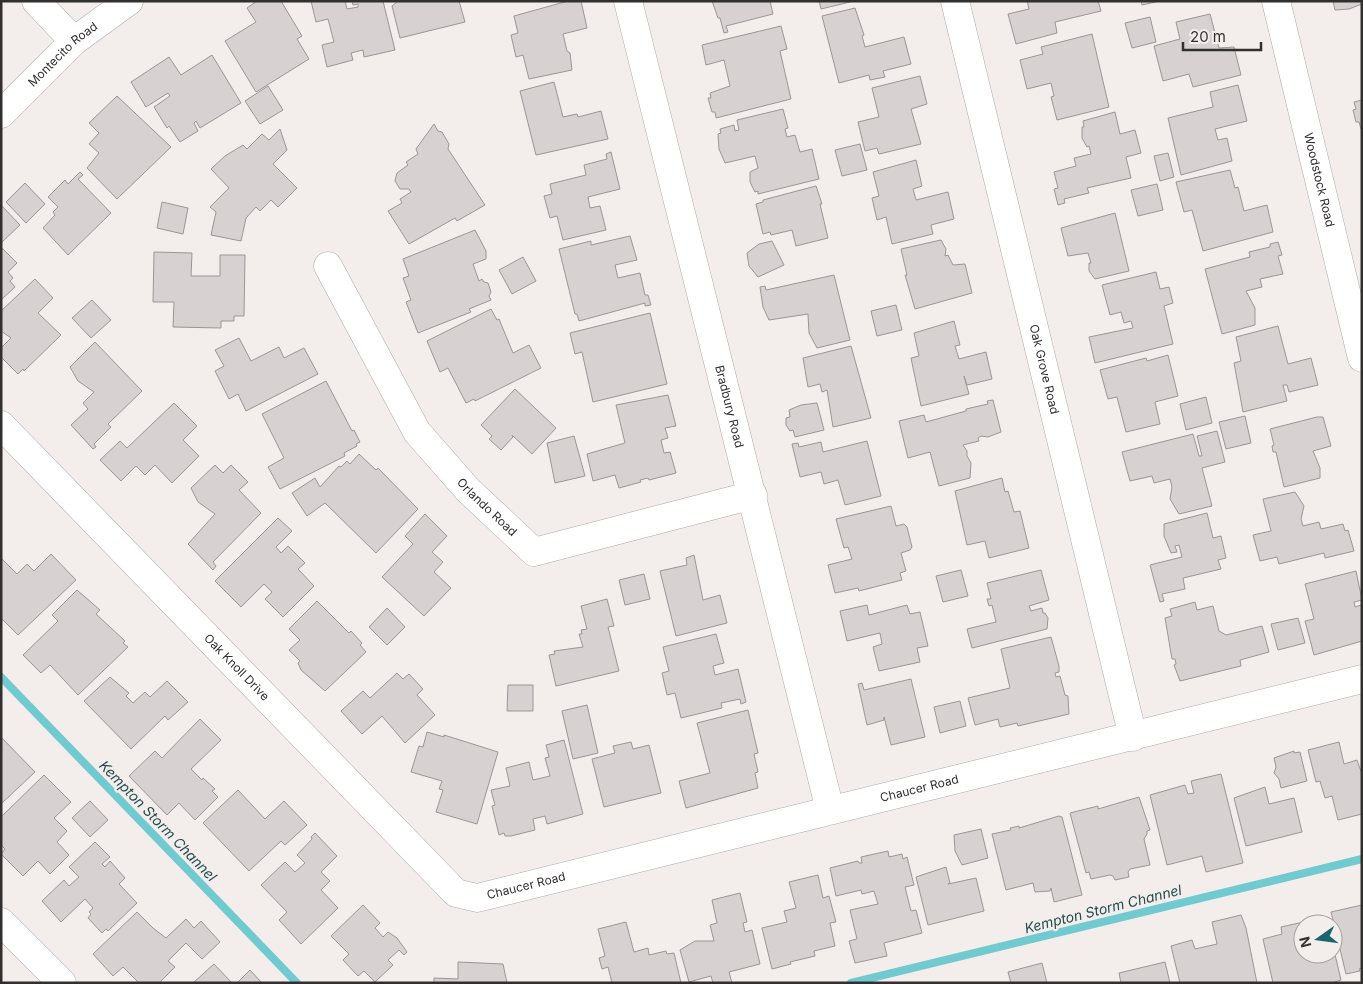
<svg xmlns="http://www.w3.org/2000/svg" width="1363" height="984" font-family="Inter,sans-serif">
	<rect width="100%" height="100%" fill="#f3edec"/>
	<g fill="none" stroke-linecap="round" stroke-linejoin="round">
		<g stroke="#71cad0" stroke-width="8">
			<polyline points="1,677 297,983"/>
			<polyline points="851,983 1362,859"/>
		</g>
	</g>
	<g fill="#d7d2d1" stroke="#9b9695">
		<polygon points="257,1 281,1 302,36 297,39 309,59 256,92 225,41 256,22 247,8"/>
		<polygon points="311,1 345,1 347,9 358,7 358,4 353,5 352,1 383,1 395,50 364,57 363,50 351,53 353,60 327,67 322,45 334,42 328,19 316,22"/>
		<polygon points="398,1 459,1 465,22 400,38 392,6"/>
		<polygon points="568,1 581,1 587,28 563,34 567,51 570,53 572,70 529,79 523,55 516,57 511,35 518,33 514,16"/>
		<polygon points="712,1 770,1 773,14 726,26 728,32 724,33 720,18 718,18"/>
		<polygon points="819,1 854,1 821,9"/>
		<polygon points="1027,1 1098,1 1101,11 1055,22 1057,33 1016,44 1008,14 1029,9"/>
		<polygon points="1141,1 1160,1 1142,5"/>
		<polygon points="1333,1 1362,1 1362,4 1349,9 1335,10"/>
		<polygon points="855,8 864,35 862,36 865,47 904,37 911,64 883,71 885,77 870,80 869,75 839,83 822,16"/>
		<polygon points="1210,14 1219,48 1234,47 1241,75 1193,87 1189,74 1163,81 1154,46 1180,39 1176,22"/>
		<polygon points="1150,17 1156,42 1132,48 1125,23"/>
		<polygon points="781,26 787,49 780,51 791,99 716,118 715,112 712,112 708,98 711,98 710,93 730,86 724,60 706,65 702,45"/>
		<polygon points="1092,34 1109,107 1057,120 1051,97 1054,96 1051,83 1027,89 1020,60 1043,54 1041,47"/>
		<polygon points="212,55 241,103 200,128 196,121 194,123 198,131 180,142 169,126 167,128 154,107 170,96 168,93 146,107 131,82 169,57 181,75"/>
		<polygon points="920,76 927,104 911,109 921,144 879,154 877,148 865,151 858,122 879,117 872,88"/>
		<polygon points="554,82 563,117 577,114 578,117 601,111 608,139 536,155 520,91"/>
		<polygon points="1238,85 1247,121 1215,129 1218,140 1227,138 1232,161 1181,175 1168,118 1213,107 1210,92"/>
		<polygon points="268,86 283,110 260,124 245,101"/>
		<polygon points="117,96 171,147 117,199 87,168 99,153 89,144 99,133 89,123"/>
		<polygon points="1362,100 1362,128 1361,129 1359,122 1356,122 1353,110 1356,109 1354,102"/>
		<polygon points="783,109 788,128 785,129 787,137 795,135 800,152 812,149 819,179 758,194 758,191 755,192 750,182 750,172 758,168 755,156 725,163 719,149 718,134 721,133 720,129 734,125 735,131 739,130 737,120"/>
		<polygon points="1115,112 1120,134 1135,130 1141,153 1126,157 1131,178 1087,188 1089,193 1064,199 1065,203 1058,205 1054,189 1058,188 1054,172 1076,166 1074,158 1091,154 1089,146 1087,147 1082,138 1082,127 1084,127 1083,121"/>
		<polygon points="434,124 438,131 442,132 449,144 448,149 485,205 457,221 455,218 409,244 388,211 402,203 400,199 411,192 409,189 400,189 395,181 397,173 408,165 406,162 418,154 416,149"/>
		<polygon points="280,129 287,150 273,164 297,188 278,207 271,200 260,211 256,207 246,218 241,241 211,235 216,212 210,207 229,188 211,169 225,156 243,145 247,149 262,134 269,140"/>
		<polygon points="860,144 867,170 842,176 835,150"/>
		<polygon points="611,152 620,189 588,197 590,208 600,206 606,230 563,240 557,216 550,218 544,196 552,194 550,184 586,175 584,165 607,159 606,154"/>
		<polygon points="1168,153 1174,177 1160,181 1154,156"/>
		<polygon points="916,160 922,186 913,189 916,200 948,192 954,219 931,225 933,234 892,244 886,217 877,220 872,198 879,196 873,172"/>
		<polygon points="1230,170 1235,188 1238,187 1244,211 1267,205 1273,232 1203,251 1192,210 1184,212 1176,182"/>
		<polygon points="80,172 83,175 78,179 111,213 68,255 43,228 55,215 53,212 58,207 48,197 65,180 68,184"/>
		<polygon points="25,183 45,204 26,223 6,202"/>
		<polygon points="1157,184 1163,210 1138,216 1131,190"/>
		<polygon points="816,186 822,204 820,204 828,238 796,246 792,230 771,235 770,232 763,234 756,204 763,202 763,200"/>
		<polygon points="162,202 188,208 183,234 157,228"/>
		<polygon points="1,205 20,225 1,243"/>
		<polygon points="1115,213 1129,271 1095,279 1089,271 1089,263 1091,263 1088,253 1068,256 1061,228"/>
		<polygon points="475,230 486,251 486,259 473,264 479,281 482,279 484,282 488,283 491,292 489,296 491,300 469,309 471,312 418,333 406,302 411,300 403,278 409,276 403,259"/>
		<polygon points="630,236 637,260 615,265 618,278 640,273 645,295 648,295 651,305 645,306 645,303 579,321 577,314 575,314 559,249 591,241 591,245"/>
		<polygon points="941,240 946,249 945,256 948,255 953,265 965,264 972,293 915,309 905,275 907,275 901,249"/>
		<polygon points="772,241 784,265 758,277 749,266 747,253 759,244"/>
		<polygon points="1278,242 1282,255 1278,256 1283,274 1260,279 1262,287 1246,291 1255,308 1255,325 1222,334 1205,269 1250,257 1249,252 1270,247 1270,244"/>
		<polygon points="1,247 17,263 8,272 13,278 10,281 15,287 1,300"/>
		<polygon points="154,252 192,253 191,276 220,276 220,255 245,255 244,316 234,316 234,321 221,321 221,328 173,327 174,302 153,302"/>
		<polygon points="523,257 536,281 512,294 499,270"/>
		<polygon points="1156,272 1160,289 1169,287 1173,303 1164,306 1173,344 1095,363 1089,337 1133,328 1131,321 1124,323 1121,312 1110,315 1102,285"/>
		<polygon points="834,275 850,340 817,348 809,333 808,314 769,320 763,307 760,287 765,286 766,290"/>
		<polygon points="35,279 53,298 38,313 61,335 24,371 23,369 18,374 1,357 2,347 11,338 1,331 1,311"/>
		<polygon points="92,300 111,320 91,338 72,318"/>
		<polygon points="896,305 902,330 877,336 871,311"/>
		<polygon points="491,309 497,320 499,319 513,353 529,345 541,368 475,401 474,399 466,403 448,368 440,372 427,341"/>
		<polygon points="650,313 667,384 593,402 582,352 575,354 570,333"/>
		<polygon points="954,321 960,345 955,346 959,359 986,352 992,379 967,385 964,376 969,394 921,406 911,358 919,356 914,333"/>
		<polygon points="1278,326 1288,364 1311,358 1318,385 1289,392 1287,385 1283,385 1287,401 1243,412 1234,363 1241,361 1236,337"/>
		<polygon points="239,338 251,361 279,347 284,358 304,348 318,374 246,411 238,394 229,399 215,371 224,366 215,350"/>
		<polygon points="95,342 142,391 108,424 111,427 94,444 96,447 93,449 71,425 88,409 83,403 94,392 78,381 70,367"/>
		<polygon points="851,346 871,418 833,427 827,390 822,392 820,384 808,387 803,358"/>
		<polygon points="1168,355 1178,396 1155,402 1160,424 1126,432 1117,397 1108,399 1100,370 1146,358 1147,361"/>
		<polygon points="326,381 352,431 354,430 360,442 356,444 357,446 344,453 345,456 280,489 268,467 284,458 262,414"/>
		<polygon points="515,389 556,428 532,454 512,435 513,437 501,450 489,439 492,436 481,425"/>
		<polygon points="668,395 676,426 665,428 668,438 661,440 664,453 670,452 676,473 649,480 648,478 640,480 641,482 619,488 615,475 593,481 587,454 625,443 616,405"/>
		<polygon points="1206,397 1212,423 1186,430 1180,404"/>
		<polygon points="993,400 1001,432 988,437 981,436 978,438 979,441 963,445 967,451 967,456 971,463 970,478 939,486 930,452 908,458 899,421 924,415 926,422 966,411 966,409 988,404 987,401"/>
		<polygon points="174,403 197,426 183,440 199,456 172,483 155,465 145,475 136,466 121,481 100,460 120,441 127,448"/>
		<polygon points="817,403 824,430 795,437 793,430 790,431 786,425 786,418 790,417 789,410 801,405"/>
		<polygon points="1245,416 1251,443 1226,449 1219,422"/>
		<polygon points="1317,417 1323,417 1331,446 1313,451 1320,468 1320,478 1284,487 1276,452 1273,452 1272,446 1274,445 1270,429"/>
		<polygon points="1217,431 1225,462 1202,468 1212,506 1179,514 1170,499 1172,487 1170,479 1154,483 1152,476 1130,481 1122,452 1193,434 1199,456 1202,456 1197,436"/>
		<polygon points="574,436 585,476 555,483 547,443"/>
		<polygon points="867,441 881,496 845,505 838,480 824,484 821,472 800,477 792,444 798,443 799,447 821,442 823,452"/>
		<polygon points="359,454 376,470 378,468 418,509 376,553 325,503 307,516 292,493 315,478 320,487 339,466 341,467 347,461 350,464"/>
		<polygon points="215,465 223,473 231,465 248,482 239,490 261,513 213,562 216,566 213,570 188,544 215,514 198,502 191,488"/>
		<polygon points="1002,478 1005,492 1008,491 1014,512 1020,511 1029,548 989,558 985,541 967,545 955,491"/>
		<polygon points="1295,492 1304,506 1301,519 1303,526 1319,522 1321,529 1343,524 1345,531 1348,530 1354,551 1325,558 1324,553 1279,564 1277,557 1260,561 1253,535 1271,531 1263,499"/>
		<polygon points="891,506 896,526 904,524 907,527 912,547 910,550 901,553 906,571 900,573 902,580 859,591 858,588 835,593 828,565 852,559 848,547 844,548 836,519"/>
		<polygon points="1207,513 1213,538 1221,536 1226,558 1218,560 1221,569 1183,578 1185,589 1162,594 1164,601 1160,602 1150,565 1182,557 1179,545 1175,546 1177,552 1171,553 1164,536 1164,524"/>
		<polygon points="425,514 447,536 432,552 443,562 434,572 451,588 424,616 382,577 413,544 405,536"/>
		<polygon points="278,518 292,531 276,547 281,553 288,546 305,563 298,569 314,586 283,617 265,599 272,592 264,584 241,607 215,581"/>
		<polygon points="51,554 76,580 18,635 1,618 1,558 17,574 27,564 34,571"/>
		<polygon points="694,555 703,600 720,595 727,623 676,636 660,571 687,565 686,558"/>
		<polygon points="961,570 968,596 943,602 936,576"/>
		<polygon points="1041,570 1049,600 1029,606 1031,611 1042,608 1043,613 1045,613 1048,618 1047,629 972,648 967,629 996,622 992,605 989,606 987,599 991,599 987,583"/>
		<polygon points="1356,571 1362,600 1354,602 1355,607 1361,605 1362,608 1362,641 1314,655 1305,621 1314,619 1305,584"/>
		<polygon points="644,574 650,599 625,605 619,580"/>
		<polygon points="77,590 100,610 96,614 125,641 123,643 128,647 78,695 50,665 41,673 23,655 58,621 52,615"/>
		<polygon points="607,599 614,626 608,627 619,671 556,686 549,655 555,654 554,651 583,647 579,634 582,634 581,630 587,629 581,606"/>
		<polygon points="317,601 349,633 351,631 362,643 360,645 366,652 325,691 301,670 298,663 300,661 289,650 300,640 289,629"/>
		<polygon points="1195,602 1197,610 1213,606 1219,631 1226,635 1262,626 1269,652 1240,660 1241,666 1180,681 1174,665 1176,664 1175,659 1172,659 1165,618 1172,616 1170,609"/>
		<polygon points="867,605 869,615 907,605 910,614 920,612 928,646 917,648 920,662 879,671 873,647 882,644 880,633 847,641 840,611"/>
		<polygon points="387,608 405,627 387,645 369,627"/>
		<polygon points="1298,618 1305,643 1278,650 1271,624"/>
		<polygon points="716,634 724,663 713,666 715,675 738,669 746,702 741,704 740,699 721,703 722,708 681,718 675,693 667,695 662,673 669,671 663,647"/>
		<polygon points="1051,637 1059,666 1059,672 1055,673 1056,677 1060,676 1065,695 1068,696 1069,714 1018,726 1017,723 1000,727 998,719 975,725 968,698 1010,688 1001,649"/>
		<polygon points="397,673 403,679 409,674 423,689 417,695 435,715 405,743 382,716 362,734 341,711 363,691 370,698"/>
		<polygon points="110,677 129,693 126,696 133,703 145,692 150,697 167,681 188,702 168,720 165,716 131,749 84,701"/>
		<polygon points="911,679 925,737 891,745 884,717 884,720 867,725 858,684 862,683 864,690"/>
		<polygon points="508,685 533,685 533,711 507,711"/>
		<polygon points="960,701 966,726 940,733 934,707"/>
		<polygon points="587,705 598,753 573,759 562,711"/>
		<polygon points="748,710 758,753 754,754 758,772 755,773 758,788 686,808 679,781 710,773 697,723"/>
		<polygon points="200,719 221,740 191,769 202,780 203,778 215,789 212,791 218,797 195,820 179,803 167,815 129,776 155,751 162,758"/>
		<polygon points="427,732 444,737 444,735 498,752 477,824 436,812 443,790 439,789 442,781 411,772 419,746 423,747"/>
		<polygon points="1,737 35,772 1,804"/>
		<polygon points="564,740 583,814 547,824 545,816 533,819 535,830 511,836 505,836 504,833 499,835 492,806 495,805 491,790 510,786 506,768 529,762 533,780 550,776 545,758 549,757 546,745"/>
		<polygon points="631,742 633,749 649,745 661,793 604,807 592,759 615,753 613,746"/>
		<polygon points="1339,742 1344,764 1357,760 1362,774 1362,814 1338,820 1332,796 1325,798 1320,781 1316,782 1308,750"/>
		<polygon points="1294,751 1294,753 1300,752 1307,781 1281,788 1279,779 1274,773 1276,767 1274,758"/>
		<polygon points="1221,774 1243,863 1206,872 1202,856 1167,865 1150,795 1185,785 1188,794 1194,793 1191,781"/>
		<polygon points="44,775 71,802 54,818 67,831 57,842 69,855 50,874 38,861 23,876 1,854 5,849 1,845 1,817"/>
		<polygon points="1265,787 1269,804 1294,798 1302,832 1246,846 1234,798"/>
		<polygon points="238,790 265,819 284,801 307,825 285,845 281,841 249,871 203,823"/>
		<polygon points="1139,797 1150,830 1147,831 1147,834 1144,839 1150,865 1130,869 1128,872 1129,877 1115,880 1113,876 1110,875 1091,879 1089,872 1086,873 1070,813 1098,806 1098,809"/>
		<polygon points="90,801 108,820 90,837 72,818"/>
		<polygon points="1059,816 1062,817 1082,895 1054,902 1051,888 1050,891 1035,892 1033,883 1006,890 992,834 1011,830 1010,828 1019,826 1019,828"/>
		<polygon points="981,829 988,858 962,865 955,851 954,835"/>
		<polygon points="315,833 337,856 321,872 330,881 321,890 338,908 301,944 279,920 287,912 261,885 285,862 295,872 305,863 297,855 312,839 311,837"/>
		<polygon points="95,842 110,857 102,864 105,867 110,861 125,878 119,884 137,903 108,931 106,929 102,933 88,918 91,914 89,912 93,908 85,899 61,922 42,901 64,880 69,886 79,877 69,867"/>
		<polygon points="888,851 889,857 902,854 903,859 907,857 914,885 905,887 911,911 916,910 922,933 884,943 887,956 855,963 849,941 857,939 850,910 878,904 874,891 862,894 861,890 836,896 830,868 858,861 859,863 862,863 861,857"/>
		<polygon points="946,867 950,883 948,884 976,878 984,911 928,925 916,877"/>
		<polygon points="818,875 823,898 829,896 836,922 830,923 835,946 814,951 815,956 790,962 791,964 772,969 762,928 787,922 784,911 796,908 789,882"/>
		<polygon points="740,893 747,922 743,923 745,932 752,930 760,964 729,972 732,983 713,983 711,976 689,982 680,950 695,941 714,941 710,925 717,923 712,900"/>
		<polygon points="363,905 380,923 375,928 383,937 388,932 397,938 407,952 404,955 399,950 388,960 393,965 375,982 364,971 358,976 343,960 349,954 331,936"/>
		<polygon points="1362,905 1362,968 1359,969 1360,971 1346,974 1331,912"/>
		<polygon points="137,912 153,928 166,938 186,919 194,928 201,921 220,942 202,959 186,943 168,961 175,967 159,983 139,983 123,967 113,976 93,954"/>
		<polygon points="1241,915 1246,928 1257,983 1180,983 1171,946 1192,940 1195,949 1217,944 1212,922"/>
		<polygon points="1326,917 1328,924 1303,924 1303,954 1333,954 1333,946 1341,980 1332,983 1273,983 1263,939 1282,934 1281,927"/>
		<polygon points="626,922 634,952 648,948 649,955 666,951 667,954 674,953 681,983 612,983 608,967 602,969 599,958 605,956 598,929"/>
		<polygon points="458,962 503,964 507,983 434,983 434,978 458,979"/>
		<polygon points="1165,962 1170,983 1121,983 1119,973"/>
		<polygon points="1042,963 1047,983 1011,983 1008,972"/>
		<polygon points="214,964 232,983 193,983"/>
		<polygon points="250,970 262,983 237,983"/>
	</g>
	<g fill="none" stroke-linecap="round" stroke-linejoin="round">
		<defs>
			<g id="minor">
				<polyline points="36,1 74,41"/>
				<path id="s1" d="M628,1L830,810"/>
				<path id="s2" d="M955,1L1133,737"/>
				<path id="s3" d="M1276,1L1362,358"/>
				<path id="s4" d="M1,114L74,41L129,1"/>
				<path id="s5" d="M328,266L417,432L468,490L534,552L753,495"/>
				<path id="s6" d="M1,425L456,893L477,898L1362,679"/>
				<polyline points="1,922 62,983"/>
			</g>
		</defs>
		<use href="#minor" stroke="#afaaa9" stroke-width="29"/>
		<use href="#minor" stroke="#fff" stroke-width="28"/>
	</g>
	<g text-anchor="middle" stroke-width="4.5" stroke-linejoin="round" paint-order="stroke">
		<g font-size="12" fill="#32302f" stroke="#f3edec">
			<text dy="4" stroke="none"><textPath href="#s4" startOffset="86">Montecito Road</textPath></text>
			<text dy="4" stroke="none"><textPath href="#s3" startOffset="184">Woodstock Road</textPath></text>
			<text dy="4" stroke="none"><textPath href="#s2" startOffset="379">Oak Grove Road</textPath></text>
			<text dy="4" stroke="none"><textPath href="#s1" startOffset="418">Bradbury Road</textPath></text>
			<text dy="4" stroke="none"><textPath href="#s5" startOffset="291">Orlando Road</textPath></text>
			<text dy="4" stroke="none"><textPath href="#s6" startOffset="338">Oak Knoll Drive</textPath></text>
			<text dy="4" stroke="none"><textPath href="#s6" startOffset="1130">Chaucer Road</textPath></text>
			<text dy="4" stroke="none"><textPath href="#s6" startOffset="725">Chaucer Road</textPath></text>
		</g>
		<g font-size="14" font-style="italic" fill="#224c4e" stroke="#f3edec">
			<text transform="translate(158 821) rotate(46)" y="5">Kempton Storm Channel</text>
			<text transform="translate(1103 909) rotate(-14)" y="5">Kempton Storm Channel</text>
		</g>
	</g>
	<rect width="1363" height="984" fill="none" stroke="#32302f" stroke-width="5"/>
	<g transform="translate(1318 939) rotate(256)"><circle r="24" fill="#f3edec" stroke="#a6a1a0"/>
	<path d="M0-4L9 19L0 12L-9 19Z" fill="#19676c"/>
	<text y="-8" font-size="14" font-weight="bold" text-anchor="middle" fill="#32302f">N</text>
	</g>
	<path d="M1183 42v8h78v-8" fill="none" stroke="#32302f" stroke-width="2.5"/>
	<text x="1190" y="42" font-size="15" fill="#32302f" stroke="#f3edec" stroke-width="4" paint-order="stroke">20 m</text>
</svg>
